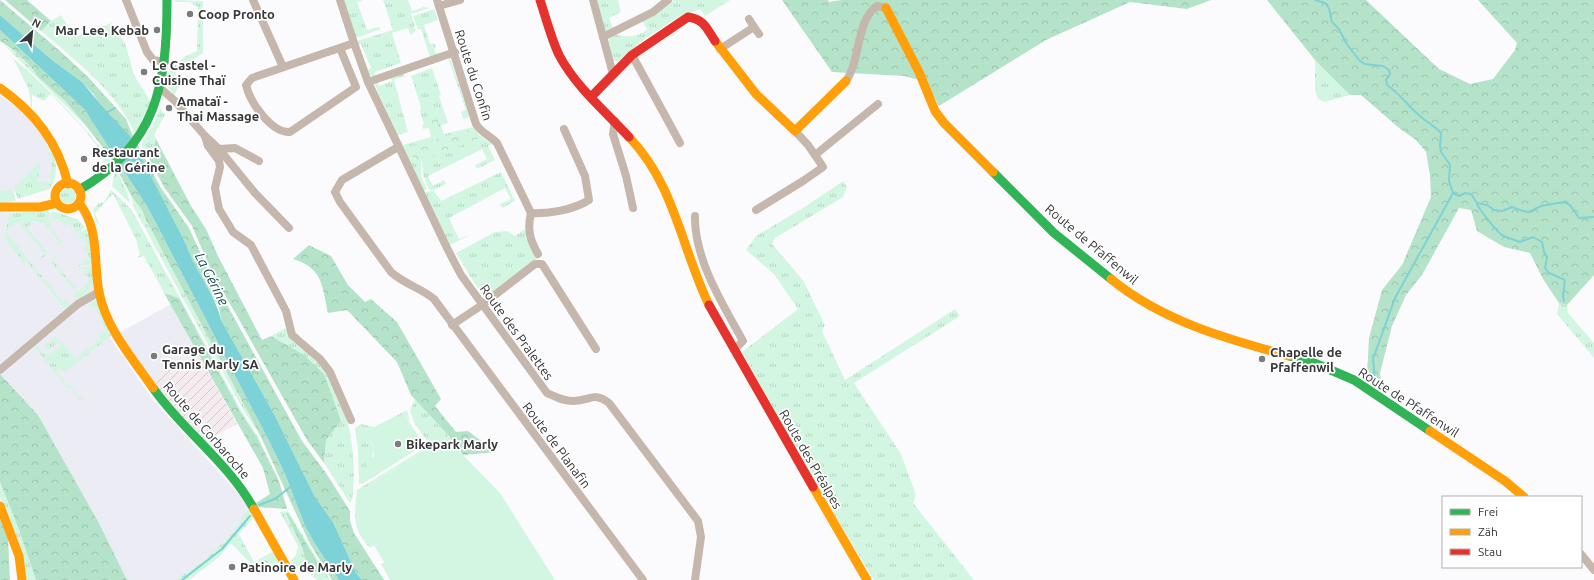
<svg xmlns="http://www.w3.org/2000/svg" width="1594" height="580" font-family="Ubuntu,sans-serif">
	<defs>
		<pattern id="industrial-furrows" width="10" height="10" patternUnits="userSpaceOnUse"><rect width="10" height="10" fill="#f4ebef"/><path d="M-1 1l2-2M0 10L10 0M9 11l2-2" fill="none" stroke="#d2cace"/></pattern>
		<pattern id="grass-tufts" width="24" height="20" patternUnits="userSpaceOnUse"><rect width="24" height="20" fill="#d3f6e2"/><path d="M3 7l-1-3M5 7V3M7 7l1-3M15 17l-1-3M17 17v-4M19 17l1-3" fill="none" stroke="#b6d4c3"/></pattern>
		<pattern id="forest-crowns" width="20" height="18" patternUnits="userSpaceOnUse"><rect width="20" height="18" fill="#b5e3ca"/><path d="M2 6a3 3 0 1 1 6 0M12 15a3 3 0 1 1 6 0" fill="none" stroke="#9cc3ae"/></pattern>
		<pattern id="park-crowns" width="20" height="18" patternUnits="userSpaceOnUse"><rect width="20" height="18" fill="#d3f6e2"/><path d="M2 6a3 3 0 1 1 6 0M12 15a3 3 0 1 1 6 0" fill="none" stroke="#b6d4c3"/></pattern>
	</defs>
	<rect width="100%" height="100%" fill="#fbfbfe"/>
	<g fill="#ececf4">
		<polygon points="0,96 18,108 43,135 53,158 49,187 0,195"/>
		<polygon points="0,212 20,214 46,212 73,219 87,237 96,304 110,338 153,400 252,509 231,536 202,563 178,580 127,580 99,523 38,415 0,374"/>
		<polygon points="171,304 196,349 151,381 119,333"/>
	</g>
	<polygon fill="url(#industrial-furrows)" points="196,349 237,424 205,442 151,381"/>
	<g fill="url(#grass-tufts)">
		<polygon points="174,0 203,1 203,53 176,71 175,85 179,87 174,95 167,86 170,70 184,57 197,51 198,7 192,4 191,2 176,2"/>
		<polygon points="343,0 363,0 357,2 367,30 379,27 381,29 356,38"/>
		<polygon points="383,0 408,0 412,11 424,7 430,8 411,14 415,26 413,27 416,30 411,35 408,28 392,33 401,63 375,72 374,76 370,75 367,71 371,68 361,44 357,46 357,41 393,30"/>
		<polygon points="594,0 618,0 621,12 609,18 614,30 605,33"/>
		<path d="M672,0H730L705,16L700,9L690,13H685L646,38L618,62L612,59L608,41L610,37L615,34C624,38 641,37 647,29L642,21L674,1Z"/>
		<polygon points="434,9 438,20 424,25 430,44 434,43 436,48 434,49 435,53 437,52 437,55 430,57 421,29 418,30 413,16"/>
		<path d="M61,15L75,37L112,23L125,43L134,75L151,102L135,134C119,94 74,59 41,31L51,21Z"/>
		<polygon points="5,46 16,52 32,68 37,76 66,102 87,127"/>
		<path d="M13,58C50,89 83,125 112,162L102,163L105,156L83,128L51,94L44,101L32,95V108L28,88Z"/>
		<polygon points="448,58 450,58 470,117 463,119 461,112 466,110"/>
		<polygon points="1315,60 1350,95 1325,102 1318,99 1315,91"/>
		<polygon points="432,68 441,95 439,96 448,123 441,125 444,134 473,127 479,135 492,144 488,146 495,160 477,169 475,165 487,159 482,149 428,176 433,186 444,180 446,184 432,191 429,190 423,175 422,160 477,139 471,129 421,160 421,176 427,189 424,191 400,140 401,140 403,145 431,137 429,128 423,129 422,125 424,124 420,111 421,107 411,76"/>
		<polygon points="403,72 404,76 394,80 408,132 397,135 375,85 377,81 379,86 392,81 390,76"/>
		<polygon points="160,108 165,115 154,135 156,139 152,151 146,153 141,145 152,127"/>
		<path d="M48,152L53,153C57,164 58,180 49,189L18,199L14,188L40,162L38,183L50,181L52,156H47Z"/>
		<polygon points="117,171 127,192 130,203 112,186 114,174"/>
		<polygon points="501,172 515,201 502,208 500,204 511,199 505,188 449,218 459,239 470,235 450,245 425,192 434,191 441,201"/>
		<polygon points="843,181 847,187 843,197 775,238 772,244 803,280 825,325 822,331 845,380 955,309 960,316 854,383 901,454 916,495 913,503 974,580 874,580 811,477 742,352 798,309 774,274 746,250 756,236 803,208"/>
		<circle cx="68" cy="196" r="8"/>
		<polygon points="12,189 16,201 0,203 0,191"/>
		<polygon points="111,190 131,209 242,412 258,437 279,481 257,437 241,413 179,298 164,293 148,263 143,263 147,262 144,256 137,258 140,255 136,239 113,194 95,213 99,224 96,223 93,209 99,203 104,202"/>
		<polygon points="132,197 142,210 145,218 261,437 244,411 133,206"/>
		<polygon points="50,210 48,218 52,222 49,225 61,241 66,238 58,246 56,245 59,242 42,221 39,224 35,220 27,227 47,252 51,249 43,258 41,257 45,254 18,221 6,231 9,216 12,213"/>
		<polygon points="52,211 77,219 85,227 73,236 76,232 68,223 64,225 58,218 54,221 51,217"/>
		<polygon points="86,228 89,234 92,264 80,266 76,269 89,256 83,249 87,245 79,236 75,238"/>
		<polygon points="525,229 538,258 488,297 482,295 456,253 495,232 507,231 515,236"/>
		<polygon points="6,232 64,303 67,300 70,306 68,308 63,307 28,263 20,262 22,260 6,240"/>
		<polygon points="55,256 57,257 53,260 78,291 87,284 86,282 89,279 82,269 77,271 81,268 92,267 93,283 82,298 75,298 73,296 76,292 51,262 47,265"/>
		<polygon points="94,300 97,302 111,336 65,372 60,368 56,371 68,386 70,385 85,402 77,399 79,397 70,387 68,389 34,346 36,345 44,354 52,353 61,345 59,342 48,350 44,347 45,342 47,344 56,336 76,359 100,339 99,336 106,330 95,306 90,307 90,304"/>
		<polygon points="1559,303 1567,305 1568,313 1594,343 1594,358 1557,314"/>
		<path d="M286,328C300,342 318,357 328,373C347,404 357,453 353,489C353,494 353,499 350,503L324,463L326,440L341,421L271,336Z"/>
		<path d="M415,399L449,436L358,492L355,514L375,546L369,547C352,529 354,512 357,490L427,447V441L415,424L410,411Z"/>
		<path d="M407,410L410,422L404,414L368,436C376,449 373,458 367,470L375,476L362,484H359L358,450L355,428L361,424L374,427Z"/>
		<polygon points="0,482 18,527 36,580 26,580 18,542 0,498"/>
		<polygon points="249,508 254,517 239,534 254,562 274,551 279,562 261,578 276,563 270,556 256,565 252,565 231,543 219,557 189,580 176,580 201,563 232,534"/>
		<polygon points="288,511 330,580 317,580 307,571 293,567 290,561 296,555 298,546 280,512"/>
	</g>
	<g fill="url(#forest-crowns)">
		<polygon points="0,0 61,52 88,77 126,119 132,134 161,188 189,228 209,272 302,441 326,473 350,511 350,521 354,533 384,580 362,580 356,573 333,522 315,497 274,414 221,320 219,308 191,260 186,244 166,206 94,95 82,82 52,60 0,15"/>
		<polygon points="5,0 27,0 51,21 41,31"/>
		<polygon points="782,0 828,0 829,2 841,0 1211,0 1187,9 1130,2 1046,40 939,106 926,82 904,76 832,72"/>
		<polygon points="1267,0 1366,0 1439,69 1470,84 1493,79 1515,50 1517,43 1478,0 1594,0 1594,275 1567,305 1559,303 1543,279 1530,253 1504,247 1477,231 1471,210 1459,208 1422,275 1406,295 1392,326 1380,373 1382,387 1374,388 1367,375 1369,338 1382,290 1402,265 1431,197 1430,175 1426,152 1416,140 1399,128 1361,95 1350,95 1315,60"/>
		<polygon points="0,30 85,110 103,137 148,208 268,439 285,474 305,526 315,544 339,580 332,580 309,542 261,437 145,218 142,210 132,197 110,157 87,127 66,102 37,76 32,68 16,52 0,41"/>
		<polygon points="156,139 191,206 206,229 218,256 262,340 271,336 304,355 324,374 341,421 326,440 324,463 307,440 211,270 192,226 164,187 146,153 152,151"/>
		<path d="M309,245L331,256L348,285L365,302L371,299L397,322L441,399L435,406L456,432L468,431L496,452L463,455L449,436L411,395L397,362L347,310L328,313C322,286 323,268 293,259Z"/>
		<polygon points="164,293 179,298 241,413 257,437 279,481 287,509 259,507 256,503 270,494 263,468"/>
		<polygon points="0,374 38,415 99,523 127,580 36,580 18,527 0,482"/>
		<polygon points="286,513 288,513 321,568 319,572 316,572 307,564 302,547"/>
		<polygon points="0,519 8,538 10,580 0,580"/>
	</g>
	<g fill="url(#park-crowns)">
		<polygon points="437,112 440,123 437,124 439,131 433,134 427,115"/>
		<polygon points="472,129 478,139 416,163 408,147"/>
		<polygon points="270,556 273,556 276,563 264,574 256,565"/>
	</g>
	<g fill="#d3f6e2">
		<polygon points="404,414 424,445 375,476 367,470 367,457 374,457 372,443 368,436 368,431"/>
		<polygon points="449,436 463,455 500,493 555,580 390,580 381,564 384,562 355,514 358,492"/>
	</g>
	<path fill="#7cd2d6" d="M0,15L52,60L82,82L107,112L130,136L186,244C194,271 215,293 221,320L274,414L315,497L333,522L356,573L362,580H339L315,544L305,526L285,474L268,439L148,208L85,110L0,30Z"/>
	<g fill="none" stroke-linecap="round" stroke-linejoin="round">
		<g stroke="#7cd2d6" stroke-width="2">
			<path d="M1315,0L1325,3L1329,8L1332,22L1339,29L1346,43L1359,60L1365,64L1383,66L1389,70L1390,74L1386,80L1387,85C1400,94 1409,107 1421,117C1428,123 1435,126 1441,133L1440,146L1441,152L1450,165L1449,181L1453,193L1459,196L1465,193L1471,194L1477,203L1487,205L1494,210L1502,211L1512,207L1523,211L1529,212L1541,206L1564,202L1570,205L1579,218L1594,217"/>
			<polyline points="106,113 115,108"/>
			<path d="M1477,204C1479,209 1498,233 1502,235C1508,238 1514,240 1520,242L1533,237L1542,242L1544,252L1547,258L1545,268L1549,273L1565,280L1563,296L1564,301"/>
			<polyline points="1375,382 1373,359 1395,298 1453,193"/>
			<polyline points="259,505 275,499 290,487"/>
			<polyline points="182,580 222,549 250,516"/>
		</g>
		<g stroke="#c6b7ad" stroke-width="8">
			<polyline points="126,0 147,52 153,60 165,62"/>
			<polyline points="253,0 283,67"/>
			<path d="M340,0L354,43L368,82L447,248L461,275L547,393C556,397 563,401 574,401C590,401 594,391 609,403L698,521L701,537L695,580"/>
			<path d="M437,0L476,124C482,134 490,135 497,143L531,213C549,214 573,210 589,200L585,176L564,129"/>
			<polyline points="593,0 613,74"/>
			<polyline points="439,6 460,0"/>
			<polyline points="754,27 759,34"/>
			<polyline points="603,37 653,12 668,0"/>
			<path d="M340,48L356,87L290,132C271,133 250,102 246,85L252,78L354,43"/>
			<polyline points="720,49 754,27 749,19"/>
			<polyline points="632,55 680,143"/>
			<path d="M846,81C861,60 856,20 877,6L886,8"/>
			<polyline points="368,82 455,52"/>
			<polyline points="160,88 175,101 205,136 219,149 255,193 289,228"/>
			<polyline points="615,121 613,134 626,176 633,208"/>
			<polyline points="795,131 808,145 815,155 878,104"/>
			<polyline points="205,136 208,146 219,161 220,167 215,188 219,209 233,232 251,245 286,311 292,335 320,359 330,372 351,420"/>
			<path d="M398,147L342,180L335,192L340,202L391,272C404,284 421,288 434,299L643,580"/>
			<polyline points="219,149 235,148 259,161"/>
			<polyline points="756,210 803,181 823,167 815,155"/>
			<path d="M531,213C527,230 530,240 538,254"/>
			<path d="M695,216C694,259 723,305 743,341L734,350"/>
			<polyline points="452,325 482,305 535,264 542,264 596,349"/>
			<polyline points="0,370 78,304 99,292"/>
			<polyline points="1581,554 1594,570"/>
		</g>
		<g stroke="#30b455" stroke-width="9">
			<polyline points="993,172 1054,233 1111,279"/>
			<path d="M79,190C157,145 167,84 167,0"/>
			<polyline points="1289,356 1312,362 1354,380 1430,431"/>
			<path d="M153,388C183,431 228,462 254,509"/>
		</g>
		<g stroke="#ff9f0a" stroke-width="9">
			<polyline points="886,8 919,72 935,111 944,123 993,172"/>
			<polyline points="715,41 756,94 795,131 846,81"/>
			<path d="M0,88C35,113 58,142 68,184"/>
			<path d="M629,137C675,185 681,247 709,305"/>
			<circle cx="68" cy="196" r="13"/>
			<path d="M79,203C100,229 93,261 99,292C106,328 132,358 153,388"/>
			<polyline points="0,207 40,207 57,203"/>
			<path d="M1111,279C1162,321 1227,339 1289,356"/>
			<polyline points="1430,431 1505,481 1524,497"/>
			<polyline points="813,487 867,580"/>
			<polyline points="0,506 19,556 22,580"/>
			<polyline points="254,509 294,580"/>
		</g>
		<g stroke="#e5322d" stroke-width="9">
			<path d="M540,0C546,18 551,38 559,55C576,87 605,111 629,137"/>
			<path d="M591,97L632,55L688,17C704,19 707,29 715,41"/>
			<polyline points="709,305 813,487"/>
		</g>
	</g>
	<g fill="#7c7c7d" stroke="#fff" stroke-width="1.5">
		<circle cx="190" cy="14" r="4"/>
		<circle cx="157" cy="30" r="4"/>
		<circle cx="144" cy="72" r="4"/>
		<circle cx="169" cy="108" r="4"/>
		<circle cx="84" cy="159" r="4"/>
		<circle cx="154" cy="356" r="4"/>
		<circle cx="1262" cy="359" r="4"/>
		<circle cx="398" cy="444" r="4"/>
		<circle cx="232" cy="567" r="4"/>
	</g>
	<g text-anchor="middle" stroke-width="3.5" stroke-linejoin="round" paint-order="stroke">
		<g font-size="13" font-weight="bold" fill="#373738" stroke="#fff" text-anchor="start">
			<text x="198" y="19">Coop Pronto</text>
			<text x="149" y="35" text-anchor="end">Mar Lee, Kebab</text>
			<text x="152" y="70">Le Castel -<tspan x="152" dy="15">Cuisine Thaï</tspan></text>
			<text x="177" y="106">Amataï -<tspan x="177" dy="15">Thai Massage</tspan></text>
			<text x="92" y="157">Restaurant<tspan x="92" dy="15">de la Gérine</tspan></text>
			<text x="162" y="354">Garage du<tspan x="162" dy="15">Tennis Marly SA</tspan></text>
			<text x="1270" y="357">Chapelle de<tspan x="1270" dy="15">Pfaffenwil</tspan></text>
			<text x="406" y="449">Bikepark Marly</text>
			<text x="240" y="572">Patinoire de Marly</text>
		</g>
		<g font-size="13" fill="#373738" stroke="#fff">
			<text transform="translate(474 75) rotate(72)" y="5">Route du Confin</text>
			<text transform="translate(1092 244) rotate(40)" y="5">Route de Pfaffenwil</text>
			<text transform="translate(517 332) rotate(54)" y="5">Route des Pralettes</text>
			<text transform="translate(1409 402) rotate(33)" y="5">Route de Pfaffenwil</text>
			<text transform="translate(207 430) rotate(49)" y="5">Route de Corbaroche</text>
			<text transform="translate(557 445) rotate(53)" y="5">Route de Planafin</text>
			<text transform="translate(811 459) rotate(60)" y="5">Route des Préalpes</text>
		</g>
		<g font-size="14" font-style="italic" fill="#1b5052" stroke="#fff">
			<text transform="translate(212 279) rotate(63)" y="5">La Gérine</text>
		</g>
	</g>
	<rect x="1442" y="496" width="140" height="72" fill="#ffffff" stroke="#afafaf"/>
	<rect x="1450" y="509" width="20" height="6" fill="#30b455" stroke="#afafaf"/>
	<text x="1478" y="516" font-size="12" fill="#373738">Frei</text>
	<rect x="1450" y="529" width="20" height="6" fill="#ff9f0a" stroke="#afafaf"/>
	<text x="1478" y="536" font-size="12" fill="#373738">Zäh</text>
	<rect x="1450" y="549" width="20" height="6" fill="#e5322d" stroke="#afafaf"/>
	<text x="1478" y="556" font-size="12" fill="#373738">Stau</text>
	<g transform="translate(32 32) rotate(27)" stroke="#ffffff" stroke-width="3" paint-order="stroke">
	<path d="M0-3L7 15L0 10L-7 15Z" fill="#373738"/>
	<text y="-6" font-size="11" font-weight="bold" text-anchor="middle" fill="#373738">N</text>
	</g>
</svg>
